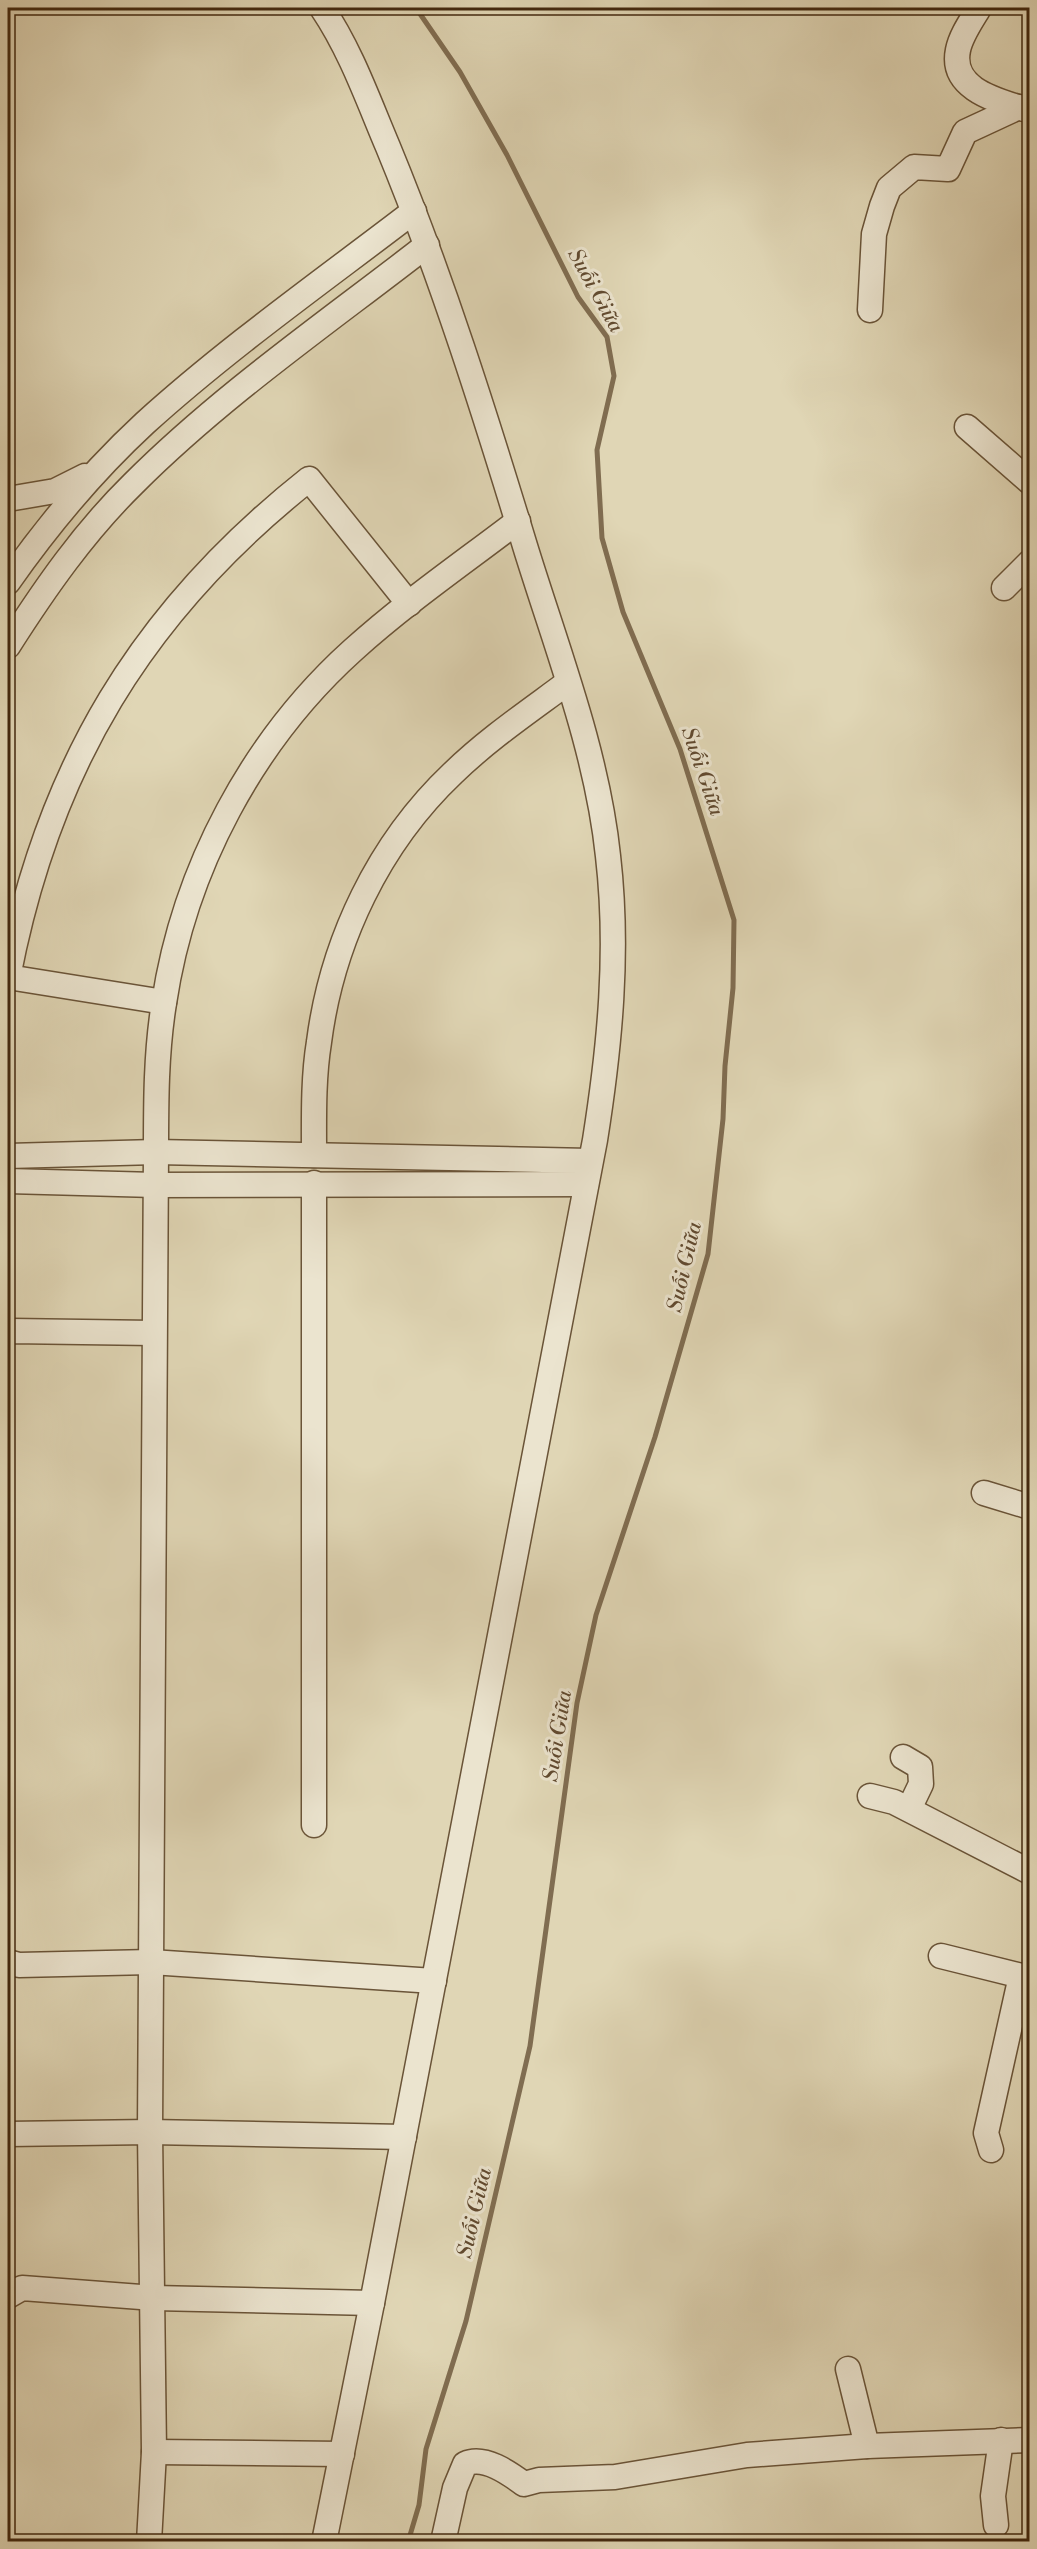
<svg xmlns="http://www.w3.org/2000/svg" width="1037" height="2549" font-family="'Libre Bodoni',serif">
	<rect width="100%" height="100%" fill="#e0d6b5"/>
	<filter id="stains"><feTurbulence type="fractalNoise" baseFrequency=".00333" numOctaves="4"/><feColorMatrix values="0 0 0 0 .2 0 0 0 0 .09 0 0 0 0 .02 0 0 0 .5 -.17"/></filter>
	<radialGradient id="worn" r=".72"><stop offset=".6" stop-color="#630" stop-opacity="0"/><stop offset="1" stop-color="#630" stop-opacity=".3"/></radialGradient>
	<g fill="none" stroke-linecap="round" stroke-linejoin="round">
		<polyline stroke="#806d51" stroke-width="5" points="408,2542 419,2505 426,2449 466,2321 530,2046 577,1703 596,1615 655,1437 708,1254 723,1119 725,1066 733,988 734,920 680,749 623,612 602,538 597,450 614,376 607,337 578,297 507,155 460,72 416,8"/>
		<defs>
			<g id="minor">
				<path d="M322,8C351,51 368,100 388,147C442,278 484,411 525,546C556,647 597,750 608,856C619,951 610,1045 595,1140L372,2303L324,2542"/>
				<path d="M979,8C972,20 961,35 958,50C950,89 996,100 1024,109"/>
				<polyline points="870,310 874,234 882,206 889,188 914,167 948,169 965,132 1019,107"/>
				<polyline points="967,427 1030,482"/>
				<polyline points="8,499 55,491 85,476"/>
				<path d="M8,582C48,525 93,471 145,423C229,347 324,280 414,211"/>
				<polyline points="1004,588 1030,562"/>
				<path d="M8,646C45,588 84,532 133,484C222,395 328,322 427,245"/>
				<path d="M164,1002L8,977C48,768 141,612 309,479L409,604"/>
				<path d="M314,1155C314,1118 313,1079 319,1042C332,941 379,843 453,773C488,739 528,712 567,683"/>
				<polyline points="8,1156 156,1152 590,1161"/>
				<polyline points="8,1181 155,1185 586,1184"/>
				<polyline points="8,1333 11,1331 154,1333"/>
				<polyline points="984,1493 1030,1507"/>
				<polyline points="903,1757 920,1767 921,1784 909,1809"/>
				<polyline points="870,1796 894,1802 1030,1872"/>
				<polyline points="314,1825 314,1183"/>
				<polyline points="941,1956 1030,1978"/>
				<polyline points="8,1962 19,1965 151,1962 434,1981"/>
				<polyline points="8,2134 150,2132 404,2137"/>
				<polyline points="991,2150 986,2133 1021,1976"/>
				<polyline points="8,2296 22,2288 154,2298 372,2303"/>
				<polyline points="848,2369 867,2446"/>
				<polyline points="154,2452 342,2454"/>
				<polyline points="996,2525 993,2496 1001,2440"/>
				<path d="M149,2542L154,2452L150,2132L156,1152C156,1102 156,1052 164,1003C184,869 253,740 353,650C405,603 463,563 518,521"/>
				<path d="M443,2542L455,2488L465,2464C484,2455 509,2473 524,2484L539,2480L615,2477L747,2455L867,2446L1030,2440"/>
			</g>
		</defs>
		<use href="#minor" stroke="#6a5438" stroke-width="27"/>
		<use href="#minor" stroke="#ebe4cf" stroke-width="24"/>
	</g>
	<g text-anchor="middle" stroke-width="6" stroke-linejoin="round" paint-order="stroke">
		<g font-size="21" font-style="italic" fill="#614a30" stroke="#ebe4cf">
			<text transform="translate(596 290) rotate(61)" y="7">Suối Giữa</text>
			<text transform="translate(703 771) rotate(71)" y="7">Suối Giữa</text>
			<text transform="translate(684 1267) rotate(-77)" y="7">Suối Giữa</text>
			<text transform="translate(557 1736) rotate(-81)" y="7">Suối Giữa</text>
			<text transform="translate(474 2213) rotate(-77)" y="7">Suối Giữa</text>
		</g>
	</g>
	<rect width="1037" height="2549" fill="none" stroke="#e0d6b5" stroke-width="30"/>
	<rect x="9" y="9" width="1019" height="2531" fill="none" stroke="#42280f" stroke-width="3"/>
	<rect x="15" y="15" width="1007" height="2519" fill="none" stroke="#42280f" stroke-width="1.5"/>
	<rect width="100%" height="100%" filter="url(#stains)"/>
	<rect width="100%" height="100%" fill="url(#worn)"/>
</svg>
